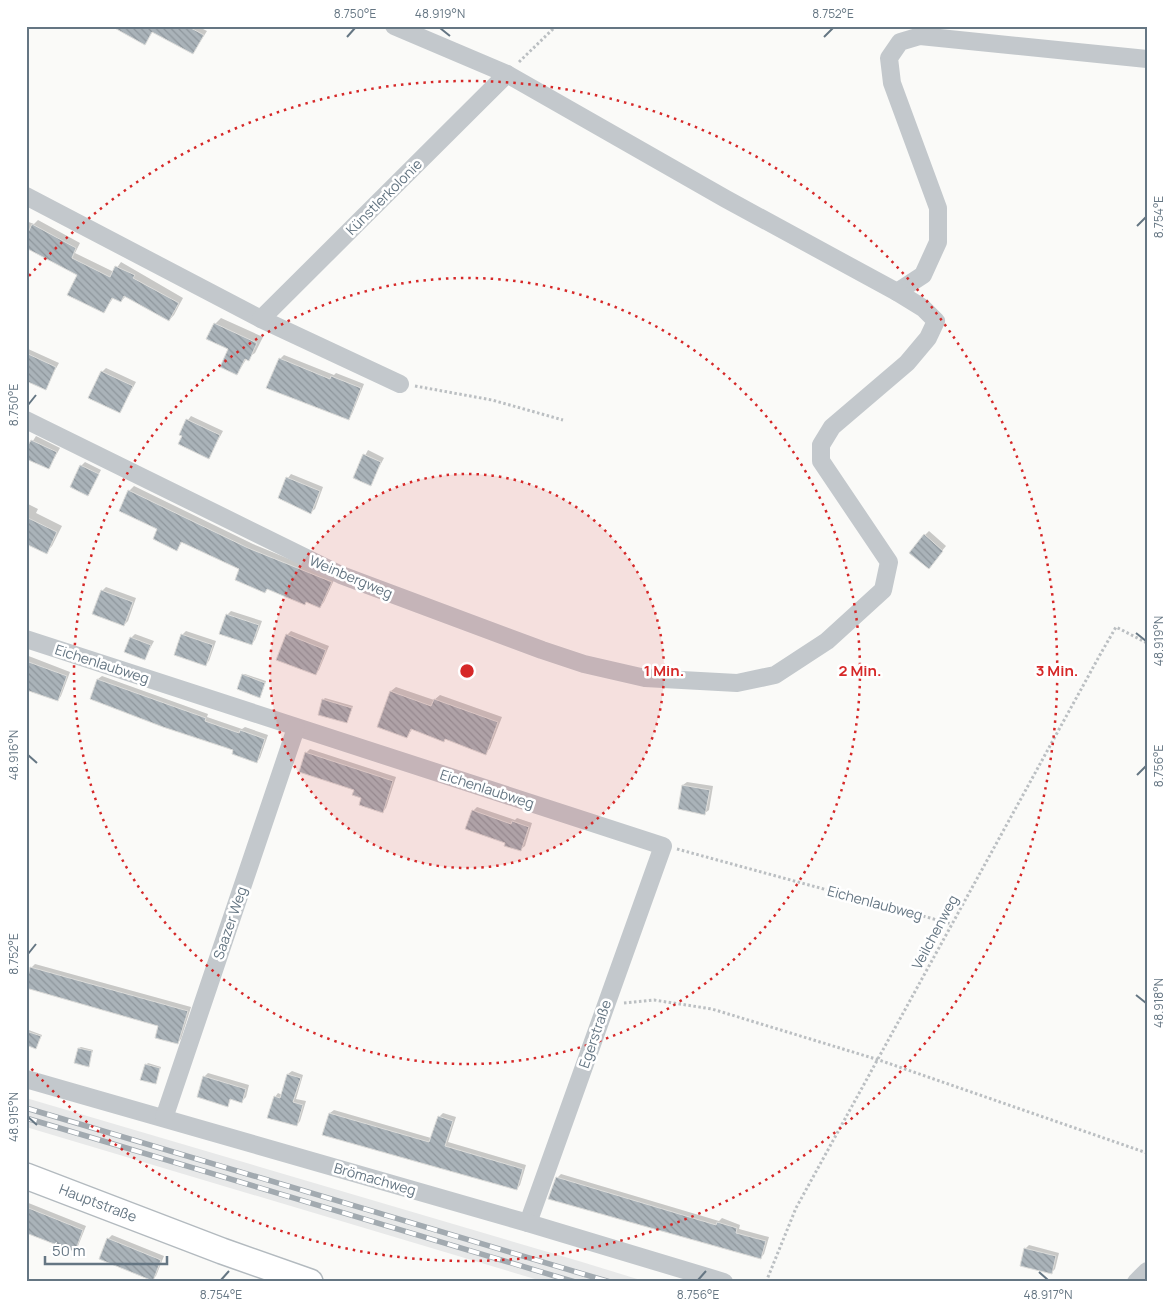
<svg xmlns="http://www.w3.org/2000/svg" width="1173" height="1308" font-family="Manrope,sans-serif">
	<defs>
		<pattern id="building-back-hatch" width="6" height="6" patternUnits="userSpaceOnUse" patternTransform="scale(1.25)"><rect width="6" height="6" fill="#aab3b9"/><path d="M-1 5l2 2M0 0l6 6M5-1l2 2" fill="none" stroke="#8e969c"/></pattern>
	</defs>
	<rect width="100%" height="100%" fill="#fafaf8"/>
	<polygon fill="#e8e9e9" points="26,1098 582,1262 647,1282 545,1282 26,1127"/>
	<g fill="#0003">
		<polygon points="131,26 197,26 207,31 193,53 153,31 144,44"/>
		<polygon points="38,220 80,243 75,253 114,272 121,262 183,298 174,315 169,320 126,296 121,301 114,297 104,311 78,275 26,248 26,221 34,224"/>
		<polygon points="221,318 263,337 255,353 247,358 237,374 230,349 215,324"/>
		<polygon points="26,348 59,363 45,388 26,379"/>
		<polygon points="284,355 334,375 336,373 364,384 352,414 348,418 280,359"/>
		<polygon points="106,368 136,382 120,412 102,372"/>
		<polygon points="191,416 223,431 209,457 188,420"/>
		<polygon points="36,436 60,448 49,468 26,452"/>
		<polygon points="368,450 384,458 370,484 354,477"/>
		<polygon points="85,462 101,470 88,494 81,466"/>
		<polygon points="291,474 323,487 315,509 311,512 288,478"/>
		<polygon points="134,486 253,544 335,578 324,602 320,607 268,588 265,591 241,568 183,541 177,549 129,491"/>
		<polygon points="26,503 38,509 36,513 62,526 52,546 46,552 26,542"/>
		<polygon points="929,531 946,546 932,563 925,535"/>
		<polygon points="106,587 136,598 128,621 124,625 102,591"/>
		<polygon points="231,611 262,621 255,640 251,644 227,615"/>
		<polygon points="186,631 216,641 209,661 205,664 182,635"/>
		<polygon points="291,631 329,646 319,670 315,674 287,635"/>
		<polygon points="135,634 154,641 145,658 131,638"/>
		<polygon points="26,655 70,672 61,696 58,700 26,684"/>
		<polygon points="245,674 266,681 261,695 243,675"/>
		<polygon points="102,676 208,714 207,717 242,729 245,727 268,735 260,758 257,761 235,749 91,698 98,679"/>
		<polygon points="396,687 434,700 440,695 502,717 490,748 486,753 446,738 444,740 413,728 407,737 378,726 391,691"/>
		<polygon points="325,698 353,706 347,722 323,700"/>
		<polygon points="310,749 396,777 386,808 382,812 306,753"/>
		<polygon points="687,782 713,786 709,810 705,813 683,785"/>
		<polygon points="477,807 515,820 517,818 532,823 525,846 521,849 507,842 473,811"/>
		<polygon points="35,964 191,1007 181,1039 177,1043 160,1026 26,987 31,968"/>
		<polygon points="26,1029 42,1035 36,1047 26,1043"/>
		<polygon points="81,1047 93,1050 88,1066 79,1048"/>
		<polygon points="148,1063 161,1067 155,1083 146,1065"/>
		<polygon points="292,1071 303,1075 296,1099 306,1101 300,1121 297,1125 275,1097 278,1093 282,1095 288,1074"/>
		<polygon points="208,1073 249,1085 246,1097 242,1101 232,1098 227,1105 204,1077"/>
		<polygon points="334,1110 431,1138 439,1117 443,1113 456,1117 448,1142 526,1165 520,1185 517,1189 330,1113"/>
		<polygon points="561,1174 719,1221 722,1218 740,1225 739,1229 769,1237 764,1254 760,1258 557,1178"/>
		<polygon points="26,1202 86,1226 78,1246 74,1250 26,1230"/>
		<polygon points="112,1235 164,1256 156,1276 152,1279 108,1239"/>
		<polygon points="1029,1245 1059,1253 1055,1269 1051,1273 1025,1249"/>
	</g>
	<g fill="url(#building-back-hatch)" stroke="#dcdcda">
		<polygon points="111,26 187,26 204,35 193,54 152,32 145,45"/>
		<polygon points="32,224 76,248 72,258 110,277 115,266 135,275 133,278 179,303 169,321 124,296 121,302 112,298 104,313 67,295 77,275 26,248 26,237"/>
		<polygon points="214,323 257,343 249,361 245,359 237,375 220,367 228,349 206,339"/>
		<polygon points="26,353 56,367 46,390 26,381"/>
		<polygon points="279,358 330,379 331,376 361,388 349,420 266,388"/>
		<polygon points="101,371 133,386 120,413 88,398"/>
		<polygon points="186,419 220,435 209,459 178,444 182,436 179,435"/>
		<polygon points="31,440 57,452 49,469 26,459 26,449"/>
		<polygon points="363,454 381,462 371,486 353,478"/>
		<polygon points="80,465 99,474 88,496 70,487"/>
		<polygon points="286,477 320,491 311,514 278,498"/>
		<polygon points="128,490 248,548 332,582 320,608 306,602 305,605 267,589 265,593 235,580 239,569 181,542 177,551 153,539 157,529 119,511"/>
		<polygon points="26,517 57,532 47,554 26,544"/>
		<polygon points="924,534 943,551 929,569 909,553"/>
		<polygon points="101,590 133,602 124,626 92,614"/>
		<polygon points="226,614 259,625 252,645 219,634"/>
		<polygon points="181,634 213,645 206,666 174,655"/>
		<polygon points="286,634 326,650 316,675 276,660"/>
		<polygon points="130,637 151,645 145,660 124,652"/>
		<polygon points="26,661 67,676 58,701 26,690"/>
		<polygon points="242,674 265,683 260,698 237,689"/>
		<polygon points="97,679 206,718 205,721 239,733 240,730 265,739 257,763 232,754 233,750 163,727 90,699"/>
		<polygon points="390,691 431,706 434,699 498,722 486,755 445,739 444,742 411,729 407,738 377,727"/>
		<polygon points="322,699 352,708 347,723 318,715"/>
		<polygon points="305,752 393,781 383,813 359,805 361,798 352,795 354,790 299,772"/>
		<polygon points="682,785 710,790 705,815 678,809"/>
		<polygon points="472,810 511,824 512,821 529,827 521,851 504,846 505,843 465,829"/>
		<polygon points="30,967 188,1011 178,1044 155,1038 158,1026 26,988"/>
		<polygon points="26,1031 41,1036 36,1049 26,1045"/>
		<polygon points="78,1048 92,1051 89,1067 74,1063"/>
		<polygon points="145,1064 160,1068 156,1084 140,1080"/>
		<polygon points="287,1074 301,1078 293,1102 303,1105 297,1126 267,1118 274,1096 280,1098"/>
		<polygon points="203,1076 246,1089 242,1103 230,1099 228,1107 197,1097"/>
		<polygon points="329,1113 429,1142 438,1116 453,1121 445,1146 523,1169 517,1190 322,1135"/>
		<polygon points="556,1177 716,1225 717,1222 737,1228 736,1233 766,1241 761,1259 548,1199"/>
		<polygon points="26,1207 83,1230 75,1252 26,1233"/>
		<polygon points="107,1238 161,1260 153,1281 99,1259"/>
		<polygon points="1024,1248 1056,1256 1052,1274 1020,1266"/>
	</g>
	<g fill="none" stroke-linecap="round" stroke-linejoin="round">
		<defs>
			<polyline id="secondary" points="26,1176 222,1251 310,1282"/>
		</defs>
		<use href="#secondary" stroke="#b3babf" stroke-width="28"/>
		<g stroke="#bbbfc2" stroke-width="3" stroke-dasharray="2.5 2.5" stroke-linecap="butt">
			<polyline points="519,62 556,26"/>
			<polyline points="415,386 492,400 563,420"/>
			<polyline points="677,849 952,924"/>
			<polyline points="624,1003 654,1000 712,1009 879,1060 1147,1153"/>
			<polyline points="766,1282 796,1208 1101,653 1116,627 1147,643"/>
		</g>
		<g stroke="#c3c8cc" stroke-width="18">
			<polyline points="26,196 261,319 400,384"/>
			<polyline points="897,292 923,275 938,242 938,208 892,83 889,58 900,42 920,36 1147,59"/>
			<polyline points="261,319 507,74"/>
			<polyline points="26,420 341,575 542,650 584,664 645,678 737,683 775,675 827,641 883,590 889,562 821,461 821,445 832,427 907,363 928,338 936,321 923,308 897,292 726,199 507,74 394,26"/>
			<polyline points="26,639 663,846 528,1223"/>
			<polyline points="26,1079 528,1223 724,1282"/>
			<polyline points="164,1118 296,728"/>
			<polyline points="1136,1282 1147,1271"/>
		</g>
		<use href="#secondary" stroke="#fff" stroke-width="25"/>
		<defs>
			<g id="rail">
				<polyline points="26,1108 610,1282"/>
				<polyline points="26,1118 575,1282"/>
			</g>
		</defs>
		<use href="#rail" stroke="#a2aab0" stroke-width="5.5"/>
		<use href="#rail" stroke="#fff" stroke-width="4" stroke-dasharray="11" stroke-linecap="butt"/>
	</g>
	<path fill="none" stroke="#657683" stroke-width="2" d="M440,28L450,36M347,37L355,28M824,37L833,28M1137,226L1146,217M28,405L36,395M1136,633L1146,641M28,755L37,763M1137,775L1146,766M28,954L36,944M1136,995L1146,1003M28,1117L37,1125M1039,1272L1048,1280M221,1280L229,1271M698,1280L706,1271"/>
	<circle cx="467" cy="671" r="197" fill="#d62828" fill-opacity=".12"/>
	<g fill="none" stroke="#d62828" stroke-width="2.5" stroke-dasharray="2.5 5">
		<circle cx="467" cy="671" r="197"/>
		<circle cx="467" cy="671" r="393"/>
		<path d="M29 276A590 590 0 1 1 29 1066"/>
	</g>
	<g text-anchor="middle" stroke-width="5" stroke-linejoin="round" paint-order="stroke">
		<g font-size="14" fill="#657683" stroke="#fff">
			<text transform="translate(384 197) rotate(-45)" y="5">Künstlerkolonie</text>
			<text transform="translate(351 577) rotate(23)" y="5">Weinbergweg</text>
			<text transform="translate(102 664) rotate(18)" y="5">Eichenlaubweg</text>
			<text transform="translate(487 789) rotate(18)" y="5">Eichenlaubweg</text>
			<text transform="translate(875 903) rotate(15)" y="5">Eichenlaubweg</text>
			<text transform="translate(230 923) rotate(-71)" y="5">Saazer Weg</text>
			<text transform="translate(935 932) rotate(-62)" y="5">Veilchenweg</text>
			<text transform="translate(595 1034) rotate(-71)" y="5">Egerstraße</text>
			<text transform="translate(375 1179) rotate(16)" y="5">Brömachweg</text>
			<text transform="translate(98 1203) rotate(21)" y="5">Hauptstraße</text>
		</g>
	</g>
	<circle cx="467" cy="671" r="8" fill="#d62828" stroke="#fff" stroke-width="2.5"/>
	<g font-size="15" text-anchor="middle" font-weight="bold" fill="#d62828" stroke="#fff" stroke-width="5" stroke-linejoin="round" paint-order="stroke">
		<text x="664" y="676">1 Min.</text>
		<text x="860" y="676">2 Min.</text>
		<text x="1057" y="676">3 Min.</text>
	</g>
	<rect width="1173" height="1308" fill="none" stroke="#ffffff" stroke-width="55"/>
	<path d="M45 1256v8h122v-8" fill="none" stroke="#657683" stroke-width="2.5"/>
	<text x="52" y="1256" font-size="15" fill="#657683" stroke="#ffffff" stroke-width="4" paint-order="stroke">50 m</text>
	<rect x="28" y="28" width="1118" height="1252" fill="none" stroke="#657683" stroke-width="2"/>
	<g font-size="12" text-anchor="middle" fill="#657683">
		<text x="355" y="18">8.750°E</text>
		<text x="440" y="18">48.919°N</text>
		<text x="833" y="18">8.752°E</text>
		<text transform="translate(1159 217) rotate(-90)" y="4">8.754°E</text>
		<text transform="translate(14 405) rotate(-90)" y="4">8.750°E</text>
		<text transform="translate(1159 641) rotate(-90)" y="4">48.919°N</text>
		<text transform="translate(14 755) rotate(-90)" y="4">48.916°N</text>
		<text transform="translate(1159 766) rotate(-90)" y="4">8.756°E</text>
		<text transform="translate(14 954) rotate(-90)" y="4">8.752°E</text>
		<text transform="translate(1159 1003) rotate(-90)" y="4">48.918°N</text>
		<text transform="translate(14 1117) rotate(-90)" y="4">48.915°N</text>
		<text x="221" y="1299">8.754°E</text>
		<text x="698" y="1299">8.756°E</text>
		<text x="1048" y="1299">48.917°N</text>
	</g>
</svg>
